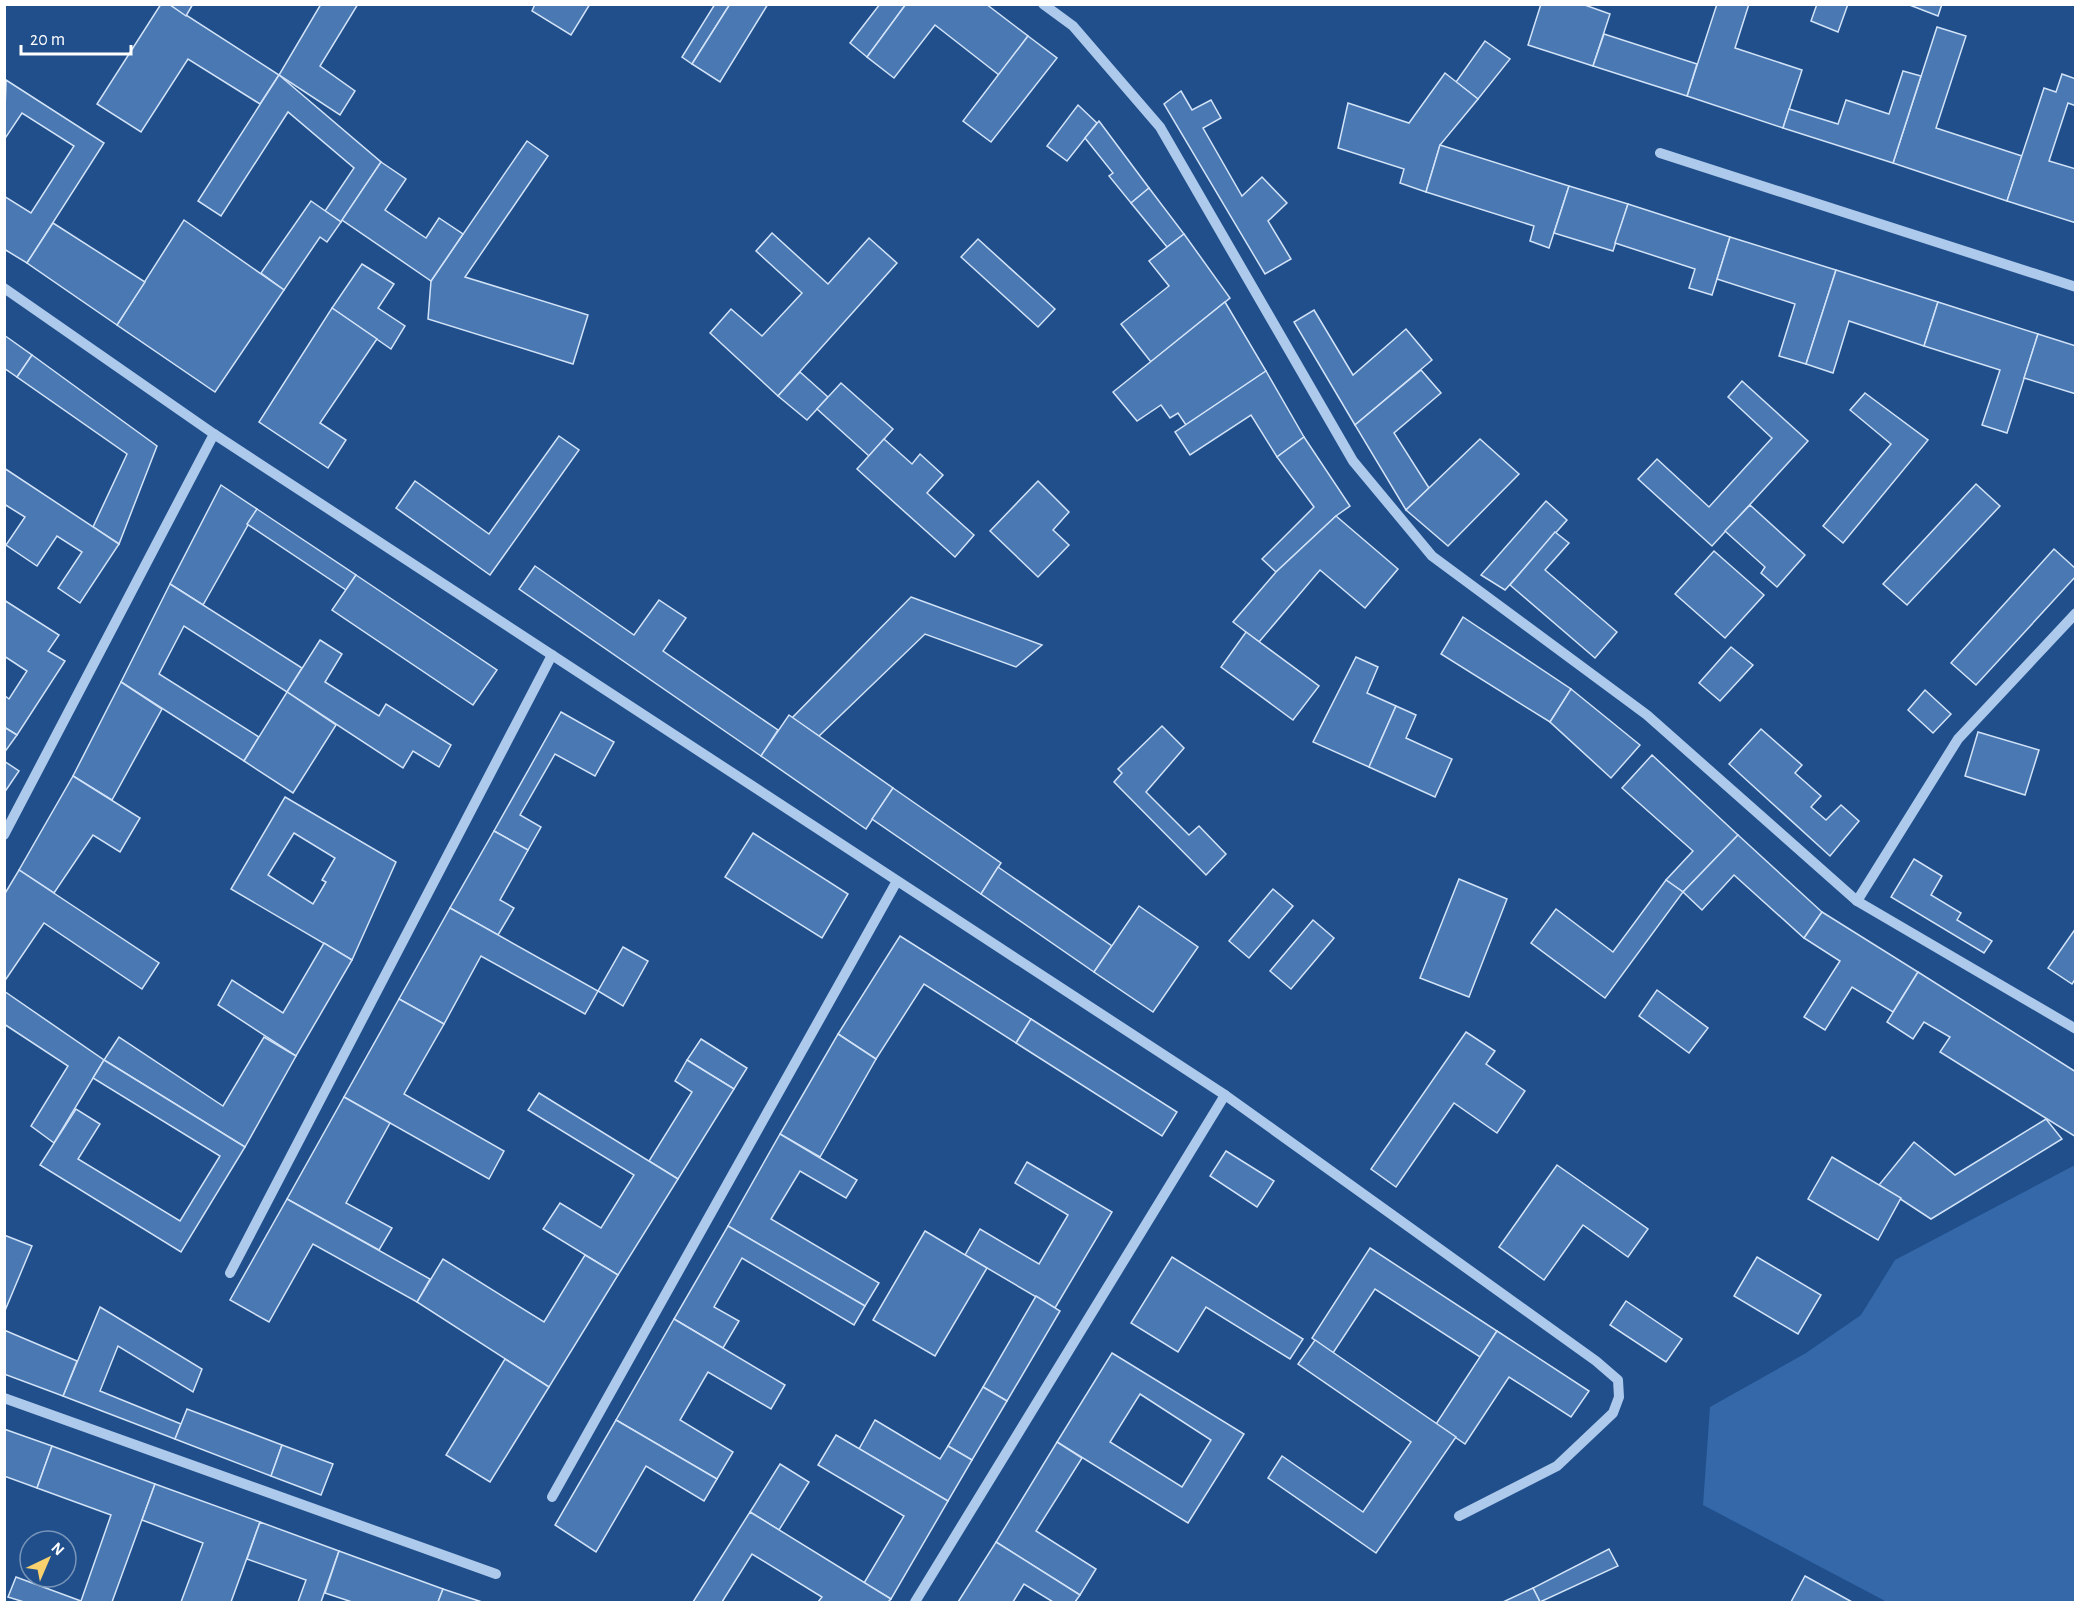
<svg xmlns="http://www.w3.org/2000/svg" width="2080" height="1607" font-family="'Alegreya Sans',sans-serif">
	<rect width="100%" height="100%" fill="#204f8b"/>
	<polygon fill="#3468a9" points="2075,1165 2075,1602 1887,1602 1703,1505 1710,1407 1806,1353 1861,1315 1895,1260"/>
	<g fill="#4978b3" stroke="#d2e3f8" stroke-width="1.5" fill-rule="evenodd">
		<polygon points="161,4 169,4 279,75 260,104 188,59 141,132 97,104"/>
		<polygon points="169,4 193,4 186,16"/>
		<polygon points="321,4 358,4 320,66 355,91 340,115 279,75"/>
		<polygon points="535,4 590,4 571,35 532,11"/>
		<polygon points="715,4 730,4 692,64 682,57"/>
		<polygon points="730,4 768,4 720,82 692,64"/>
		<polygon points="880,4 906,4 867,57 850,43"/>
		<polygon points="906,4 986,4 1028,36 999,75 935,25 894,78 867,57"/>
		<polygon points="1541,4 1582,4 1610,14 1593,66 1528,45"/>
		<polygon points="1717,4 1749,4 1735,48 1802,70 1783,128 1687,96"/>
		<polygon points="1817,4 1848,4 1838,32 1811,21"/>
		<polygon points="1907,4 1942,4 1938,16"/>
		<polygon points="1937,27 1966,36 1936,128 2022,156 2007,201 1893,163"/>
		<polygon points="1604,34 1697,64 1687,96 1593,66"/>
		<polygon points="1028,36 1057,58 991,142 963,121"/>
		<polygon points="1485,41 1510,59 1478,99 1456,82"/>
		<polygon points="1903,71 1921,76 1893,163 1783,128 1789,109 1838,124 1846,100 1889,114"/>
		<polygon points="1445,73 1478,99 1440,145 1426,192 1400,183 1404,169 1338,148 1348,103 1409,123"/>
		<polygon points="2062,74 2076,79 2076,106 2068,103 2049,161 2076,169 2076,223 2007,201 2044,88 2056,92"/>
		<polygon points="279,75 381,162 341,222 325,211 354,168 288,112 221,216 198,201"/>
		<polygon points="6,80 104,143 27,263 4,249 4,196 31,213 74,146 22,113 4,140"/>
		<polygon points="1181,91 1192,110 1211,100 1221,118 1203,128 1242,196 1262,177 1287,203 1268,221 1291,259 1265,274 1164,104"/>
		<polygon points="1078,105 1097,123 1067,161 1047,146"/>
		<polygon points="1099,121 1149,188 1131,203 1109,176 1113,173 1085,138"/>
		<polygon points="527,141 548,156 465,277 588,315 573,364 428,319 431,281"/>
		<polygon points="1440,145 1569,186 1549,248 1530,241 1534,226 1426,192"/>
		<polygon points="381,162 406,179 385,210 426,238 439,218 463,234 431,281 342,220"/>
		<polygon points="1569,186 1628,204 1613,251 1554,233"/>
		<polygon points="1149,188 1184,234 1167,247 1131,203"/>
		<polygon points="311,201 341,222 327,242 320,237 284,290 261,273"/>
		<polygon points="1628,204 1730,237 1712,295 1689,288 1695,269 1615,243"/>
		<polygon points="184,220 284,290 215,392 117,325"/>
		<polygon points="53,223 145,282 117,325 27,263"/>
		<polygon points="772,233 828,284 869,238 897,263 778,396 710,333 731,309 762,336 802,293 756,251"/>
		<polygon points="1184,234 1230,298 1151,362 1121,324 1169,286 1149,261"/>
		<polygon points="1730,237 1836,270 1806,364 1779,356 1795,304 1717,279"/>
		<polygon points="978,239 1055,309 1038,327 961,257"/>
		<polygon points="362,264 394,284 378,308 405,326 391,349 332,308"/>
		<polygon points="1836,270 1938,302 1924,346 1849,321 1833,373 1806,364"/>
		<polygon points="1225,302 1266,371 1186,425 1178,413 1170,418 1161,405 1137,421 1113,392"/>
		<polygon points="1938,302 2038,334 2007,433 1982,425 2000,370 1924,346"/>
		<polygon points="332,308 377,339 320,423 346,440 328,468 259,422"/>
		<polygon points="1314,310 1353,375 1406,329 1432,360 1355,425 1294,322"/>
		<polygon points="2038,334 2076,346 2076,394 2024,378"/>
		<polygon points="4,335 32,355 17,377 4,368"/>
		<polygon points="32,355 157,446 119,544 93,527 127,454 17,377"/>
		<polygon points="1421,370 1441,393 1394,433 1429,488 1406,510 1355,425"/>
		<polygon points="1266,371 1304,437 1277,457 1251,415 1190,455 1175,432"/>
		<polygon points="800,372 828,397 807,420 778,396"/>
		<polygon points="1742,381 1808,441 1712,546 1638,479 1657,459 1709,507 1772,438 1728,397"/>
		<polygon points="841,383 893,429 869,456 817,409"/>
		<polygon points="1865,393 1928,440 1843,543 1823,526 1891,444 1850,410"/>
		<polygon points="559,436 579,450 490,575 396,508 415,481 489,534"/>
		<polygon points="1304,437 1350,506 1336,516 1276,572 1262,559 1314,507 1277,457"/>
		<polygon points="884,439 912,464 920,454 943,475 927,493 974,535 955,557 857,469"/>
		<polygon points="1480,439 1519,474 1448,546 1406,510"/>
		<polygon points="4,468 119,544 80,603 58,588 82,552 57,536 37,566 6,545 25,517 4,504"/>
		<polygon points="1038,481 1069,512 1053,530 1069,545 1038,577 990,531"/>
		<polygon points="1976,484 2000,506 1907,605 1883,584"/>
		<polygon points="221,485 257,509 203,605 170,584"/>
		<polygon points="1546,501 1567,520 1505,590 1481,575"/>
		<polygon points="1750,505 1805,555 1777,587 1761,573 1765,567 1725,531"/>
		<polygon points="257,509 356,575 346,590 247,524"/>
		<polygon points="1336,516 1398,569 1365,608 1320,570 1259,642 1233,622 1276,572"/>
		<polygon points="1555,532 1569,543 1545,570 1617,632 1595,658 1510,585"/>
		<polygon points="2054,549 2076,569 2076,576 1976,685 1951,663"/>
		<polygon points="1714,551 1764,595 1725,638 1675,594"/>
		<polygon points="535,566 634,635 659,600 686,618 663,651 778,730 761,756 519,589"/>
		<polygon points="356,575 497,670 473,705 332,610"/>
		<polygon points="170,584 302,668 287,692 184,626 159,674 259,737 244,761 121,682"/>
		<polygon points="911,597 1042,645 1016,667 925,634 819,736 792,718"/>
		<polygon points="4,600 59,635 48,651 65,661 17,735 4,727 4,695 9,699 27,671 4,656"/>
		<polygon points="1463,617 1571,689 1550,722 1441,654"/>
		<polygon points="1246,632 1319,686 1293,720 1221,667"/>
		<polygon points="320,640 342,654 325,682 379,716 386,704 451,745 439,767 413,751 403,768 287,692"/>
		<polygon points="1731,647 1753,665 1720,701 1699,683"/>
		<polygon points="1356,657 1378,667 1367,693 1396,706 1369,767 1313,742"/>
		<polygon points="121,682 162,709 112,800 73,776"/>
		<polygon points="1571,689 1640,745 1611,778 1550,722"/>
		<polygon points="1925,690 1951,714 1933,733 1908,710"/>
		<polygon points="287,692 336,725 293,793 244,761"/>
		<polygon points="1396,706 1416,715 1406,738 1452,759 1435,797 1369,767"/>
		<polygon points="561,712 614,742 595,776 555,754 520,815 541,827 528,850 494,831"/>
		<polygon points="789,715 893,788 866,829 761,756"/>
		<polygon points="1162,726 1184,748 1146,792 1189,835 1199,826 1226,854 1206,875 1114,782 1122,773 1118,769"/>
		<polygon points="4,727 17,735 4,753"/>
		<polygon points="1761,729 1802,765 1795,773 1821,796 1811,807 1826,820 1841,805 1859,821 1830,856 1729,764"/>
		<polygon points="1978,732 2039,750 2025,795 1965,776"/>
		<polygon points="1652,755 1738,835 1683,892 1666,880 1693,851 1622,788"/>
		<polygon points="4,761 19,771 4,793"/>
		<polygon points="73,776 140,818 120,852 93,835 54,893 19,870"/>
		<polygon points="893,788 1001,863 981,894 872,819"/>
		<path d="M285,797L396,862L352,960L231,889ZM294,833L335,858L322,880L326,882L313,904L268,875Z"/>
		<polygon points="494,831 528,850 500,900 514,908 498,935 450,908"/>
		<polygon points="753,833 848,894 822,938 725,877"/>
		<polygon points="1738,835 1822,912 1804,938 1734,875 1702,910 1683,892"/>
		<polygon points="1914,859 1942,876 1931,895 1961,913 1957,920 1992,941 1984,953 1891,897"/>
		<polygon points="998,867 1112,946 1094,972 981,894"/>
		<polygon points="19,870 159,963 142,989 44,923 4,982 4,895"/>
		<polygon points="1459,879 1507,899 1469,997 1420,978"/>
		<polygon points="1666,880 1683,892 1605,998 1531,943 1556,909 1613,952"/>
		<polygon points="1273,889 1293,906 1249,958 1229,941"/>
		<polygon points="1139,906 1198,947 1153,1012 1094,972"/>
		<polygon points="450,908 598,991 585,1014 481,956 444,1024 399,999"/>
		<polygon points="1822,912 1918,972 1893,1012 1852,987 1825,1030 1804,1017 1840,961 1804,938"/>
		<polygon points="1313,920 1334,938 1291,989 1270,971"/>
		<polygon points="2076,928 2076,978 2072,984 2048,968"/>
		<polygon points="900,936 1031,1019 1016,1043 924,984 876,1059 838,1034"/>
		<polygon points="324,943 352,960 296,1056 218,1005 232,980 283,1013"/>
		<polygon points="623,947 648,961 623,1006 598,991"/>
		<polygon points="1918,972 2076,1072 2076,1137 1940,1052 1950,1037 1924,1022 1913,1039 1887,1022"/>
		<polygon points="1657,990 1708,1028 1689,1053 1639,1016"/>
		<polygon points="4,991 104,1060 54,1143 31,1126 68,1066 4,1024"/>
		<polygon points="399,999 444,1024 404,1094 504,1151 489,1179 344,1097"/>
		<polygon points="1031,1019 1177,1112 1162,1136 1016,1043"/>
		<polygon points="1466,1032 1495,1051 1486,1064 1525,1091 1497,1133 1454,1103 1396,1187 1371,1169"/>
		<polygon points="838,1034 876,1059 820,1157 780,1134"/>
		<polygon points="119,1037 223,1106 264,1037 296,1056 245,1147 104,1060"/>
		<polygon points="701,1039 747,1068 734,1089 687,1060"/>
		<polygon points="104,1060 245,1147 181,1252 40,1165 76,1109 100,1124 78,1159 180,1221 220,1156 93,1078"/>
		<polygon points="687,1060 734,1089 678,1179 649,1161 692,1092 675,1081"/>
		<polygon points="539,1093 678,1179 618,1275 543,1229 560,1203 601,1228 634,1175 528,1110"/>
		<polygon points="344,1097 390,1123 346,1203 392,1228 379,1250 287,1199"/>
		<polygon points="2046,1119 2062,1139 1931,1219 1879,1185 1914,1142 1955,1175"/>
		<polygon points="780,1134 857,1180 846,1198 800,1171 771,1219 879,1283 865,1306 728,1226"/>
		<polygon points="1226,1151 1274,1181 1257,1207 1210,1176"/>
		<polygon points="1832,1157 1901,1198 1878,1240 1808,1199"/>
		<polygon points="1027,1162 1112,1212 1055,1308 965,1255 980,1229 1039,1264 1068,1215 1015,1183"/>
		<polygon points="1557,1165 1648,1229 1628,1257 1583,1225 1544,1280 1499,1247"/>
		<polygon points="287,1199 430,1279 417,1302 313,1244 269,1322 230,1300"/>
		<polygon points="728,1226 865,1306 854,1325 742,1258 714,1307 739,1321 723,1348 674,1319"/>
		<polygon points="925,1231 987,1268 935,1356 873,1320"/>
		<polygon points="4,1235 32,1246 4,1313"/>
		<polygon points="1370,1248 1497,1331 1480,1357 1375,1289 1333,1353 1312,1338"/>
		<polygon points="585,1255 618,1275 549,1387 417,1302 443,1259 544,1322"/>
		<polygon points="1172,1257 1303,1339 1290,1359 1206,1307 1178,1352 1131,1323"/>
		<polygon points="1757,1257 1821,1295 1798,1334 1734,1296"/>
		<polygon points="1036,1296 1060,1311 1007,1401 983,1387"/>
		<polygon points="1626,1301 1682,1339 1666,1362 1610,1325"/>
		<polygon points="100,1307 202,1369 193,1392 118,1346 100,1391 181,1424 175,1439 63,1396"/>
		<polygon points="674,1319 785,1385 771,1409 708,1372 680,1420 733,1452 717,1479 616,1420"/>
		<polygon points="4,1330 77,1361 63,1396 4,1374"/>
		<polygon points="1497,1331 1589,1391 1571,1417 1509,1377 1465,1444 1436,1424"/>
		<polygon points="1315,1340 1456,1437 1376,1553 1268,1478 1282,1456 1363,1512 1411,1442 1298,1364"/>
		<path d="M1112,1353L1244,1434L1188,1523L1057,1442ZM1140,1394L1211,1440L1182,1487L1110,1442Z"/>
		<polygon points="505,1359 549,1387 490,1482 446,1455"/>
		<polygon points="983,1387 1007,1401 972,1460 948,1446"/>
		<polygon points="187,1409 282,1445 271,1476 175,1439"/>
		<polygon points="616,1420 717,1479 704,1501 646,1466 596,1552 555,1525"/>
		<polygon points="875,1420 940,1459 948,1446 972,1460 948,1501 859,1449"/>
		<polygon points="4,1429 52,1446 37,1488 4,1476"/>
		<polygon points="836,1435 948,1501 891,1599 864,1583 904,1516 818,1465"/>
		<polygon points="1057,1442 1082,1458 1036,1531 1096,1569 1080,1595 996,1542"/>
		<polygon points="282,1445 333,1464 321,1495 271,1476"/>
		<polygon points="52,1446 155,1484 112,1602 24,1602 8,1597 16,1577 81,1601 111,1515 37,1488"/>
		<polygon points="780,1464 809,1482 779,1530 750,1512"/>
		<polygon points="155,1484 260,1522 231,1602 181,1602 203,1543 142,1520"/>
		<polygon points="750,1512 891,1599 888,1602 818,1602 822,1597 752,1554 722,1602 693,1602"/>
		<polygon points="260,1522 339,1551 321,1602 298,1602 306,1580 247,1559"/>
		<polygon points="996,1542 1080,1595 1075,1602 1053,1602 1024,1584 1013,1602 958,1602"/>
		<polygon points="1609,1549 1618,1566 1540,1602 1533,1588"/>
		<polygon points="339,1551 443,1589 438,1602 352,1602 325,1593"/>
		<polygon points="1805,1576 1852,1602 1791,1602"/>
		<polygon points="1533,1588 1540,1602 1503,1602"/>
		<polygon points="443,1589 482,1602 438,1602"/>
	</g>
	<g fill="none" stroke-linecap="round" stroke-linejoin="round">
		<g stroke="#adc9eb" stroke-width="10">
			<polyline points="1043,4 1073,26 1160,127 1353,461 1432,556 1647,715 1857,901 2076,1029"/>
			<polyline points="1660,153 2076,287"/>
			<polyline points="4,288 214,434 1225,1095 915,1602"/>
			<polyline points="4,835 214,434"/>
			<polyline points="1857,901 1958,739 2076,613"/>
			<polyline points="1225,1095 1596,1361 1618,1380 1619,1397 1613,1413 1557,1466 1459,1516"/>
			<polyline points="230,1273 552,655"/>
			<polyline points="4,1398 496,1574"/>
			<polyline points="552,1497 897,881"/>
		</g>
	</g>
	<rect width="2080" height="1607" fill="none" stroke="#ffffff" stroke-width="12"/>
	<g transform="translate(48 1559) rotate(44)"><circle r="28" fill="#204f8b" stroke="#7995b9" stroke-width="1.5"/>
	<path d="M0-4.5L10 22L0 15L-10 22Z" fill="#f8d16e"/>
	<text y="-9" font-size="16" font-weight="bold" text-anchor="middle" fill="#ffffff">N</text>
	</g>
	<path d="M21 45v9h110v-9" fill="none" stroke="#ffffff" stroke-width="3"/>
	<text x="30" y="45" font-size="18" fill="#ffffff" stroke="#204f8b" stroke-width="4.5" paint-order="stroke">20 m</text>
</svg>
